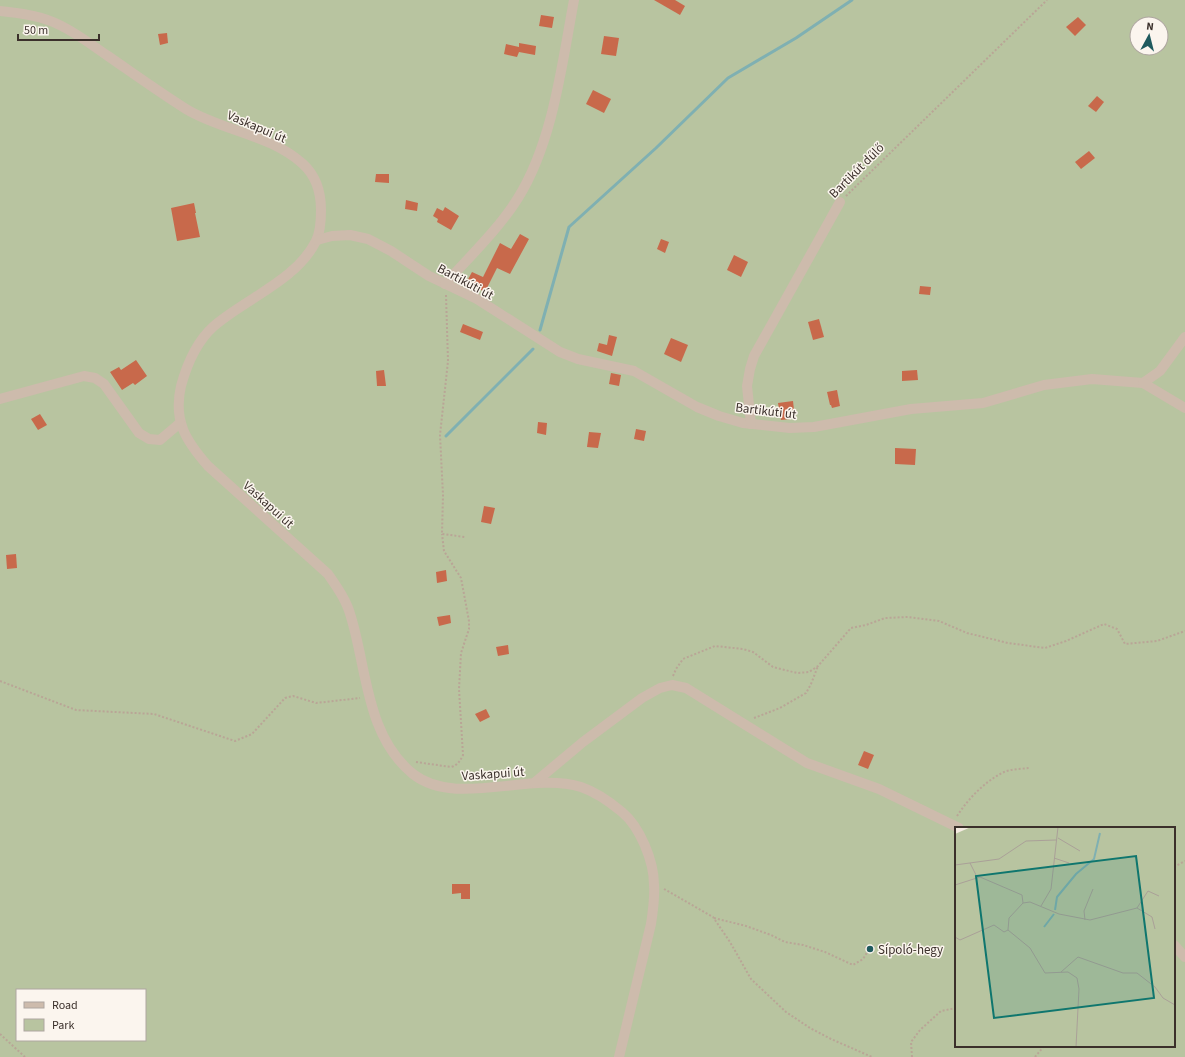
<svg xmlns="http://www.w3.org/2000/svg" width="1185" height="1057" font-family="'Source Sans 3',sans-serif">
	<rect width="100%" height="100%" fill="#f4ebe1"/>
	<path fill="#b8c4a0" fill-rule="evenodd" d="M0,0H1185V1057H0ZM1137,24H1161V48H1137ZM956,828H1174V1046H956ZM17,990H145V1040H17Z"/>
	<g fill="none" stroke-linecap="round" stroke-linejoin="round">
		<g stroke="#7fb0b2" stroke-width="3">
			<polyline points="540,330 569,227 656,148 728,78 796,38 852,0"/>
			<polyline points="446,436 533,349"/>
		</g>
	</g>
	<g fill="#c8694b">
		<polygon points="654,0 675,0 685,6 680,15"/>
		<polygon points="541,15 554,17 552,28 539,26"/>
		<polygon points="1078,17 1086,25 1075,36 1066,27"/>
		<polygon points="167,33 168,43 160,45 158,34"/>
		<polygon points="604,36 619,38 616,56 601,54"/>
		<polygon points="519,43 536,46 535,55 519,52 517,57 504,54 506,44 519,47"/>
		<polygon points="593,90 611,99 604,113 586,104"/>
		<polygon points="1097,96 1104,102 1096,112 1088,106"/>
		<polygon points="1089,151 1095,158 1081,169 1075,162"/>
		<polygon points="376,174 389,174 389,183 375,182"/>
		<polygon points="406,200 418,203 417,211 405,209"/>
		<polygon points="194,203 196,213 195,213 200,237 177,241 171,208"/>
		<polygon points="445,207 459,216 451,230 437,222 438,219 433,216 437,208 443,211"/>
		<polygon points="520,234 529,239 510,274 497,268 485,292 466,283 472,272 483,277 500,243 511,249"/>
		<polygon points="661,239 669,242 665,253 657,249"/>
		<polygon points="734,255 748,262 741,277 727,270"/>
		<polygon points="920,286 931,287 930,295 919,294"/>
		<polygon points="819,319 824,337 813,340 808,322"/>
		<polygon points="463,324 483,332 480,340 460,332"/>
		<polygon points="609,335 617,337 612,356 597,351 599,343 607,345"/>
		<polygon points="671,338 688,345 681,362 664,354"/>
		<polygon points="136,360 147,376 135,385 133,383 122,390 110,372 119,367 121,370"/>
		<polygon points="384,370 386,386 377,386 376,371"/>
		<polygon points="917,370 918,380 902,381 902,371"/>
		<polygon points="611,373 621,375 619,386 609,384"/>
		<polygon points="837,390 840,406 832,408 831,405 830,405 827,392"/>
		<polygon points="793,401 794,410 789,410 790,419 781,420 778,403"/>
		<polygon points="40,414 47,425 38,430 31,419"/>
		<polygon points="538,422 547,423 546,435 537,433"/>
		<polygon points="636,429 646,431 644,441 634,439"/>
		<polygon points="589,432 601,433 598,448 587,447"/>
		<polygon points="895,448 916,449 915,465 895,464"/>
		<polygon points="484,506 495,508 491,524 481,522"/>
		<polygon points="16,554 17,568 7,569 6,555"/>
		<polygon points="446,570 447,581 437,583 436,572"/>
		<polygon points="450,615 451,623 439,626 437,617"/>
		<polygon points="508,645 509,654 498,656 496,647"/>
		<polygon points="486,709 490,717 480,722 475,714"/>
		<polygon points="864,751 874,755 868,769 858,765"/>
		<polygon points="452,884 470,884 470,899 461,899 461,893 452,894"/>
	</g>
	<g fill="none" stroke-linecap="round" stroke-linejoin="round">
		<g stroke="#b9a596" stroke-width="2" stroke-dasharray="2 2" stroke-linecap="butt">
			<polyline points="846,196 1047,0"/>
			<polyline points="446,295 448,361 440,435 443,495 442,534 465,537"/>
			<polyline points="673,676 676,669 683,659 715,646 743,649 753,652 773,667 797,673 809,672 818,666 851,628 866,625 885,618 908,617 939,621 967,633 1008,643 1045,648 1066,641 1104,624 1117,629 1125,644 1157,641 1185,631"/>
			<polyline points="0,681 76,710 154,714 235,741 252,734 285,698 293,696 316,703 360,698"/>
			<polyline points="754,718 780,708 806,693 811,684 818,666"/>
			<path d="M416,762L451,767C458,765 460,761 463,755L459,689L461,653L469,629V621L461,578L444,551L442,534"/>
			<path d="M957,816C969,798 984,782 1004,772C1011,769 1021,769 1029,768"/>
			<polyline points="1174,867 1185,861"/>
			<polyline points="664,889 713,917 730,942 751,979 786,1012 810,1028 831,1039 872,1057"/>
			<polyline points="714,918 746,926 771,935 785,942 803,945 825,952 853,965 863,959 868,951 865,947"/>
			<polyline points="0,1034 25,1057"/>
			<polyline points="912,1057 911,1042 920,1030 941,1011 956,1008"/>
			<polyline points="1035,1057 1044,1046"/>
		</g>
		<g stroke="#cdbbac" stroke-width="10">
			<path d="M0,11C18,13 36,15 53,22C73,30 90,44 108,56C134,74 159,92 186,109C222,131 270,134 303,164C316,176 321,192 321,210C321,219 320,233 316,241C297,280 245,299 214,326C197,341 187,364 181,386C173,421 186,441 208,466L328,574C337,587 347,601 351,617C367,669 366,736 413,774C456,808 529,771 581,787C596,792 610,802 622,812C640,827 654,861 654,885C655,898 653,911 651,924L619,1057"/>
			<polyline points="317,240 332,236 350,235 368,239 391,251 429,276 477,299 560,352 578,359 634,371 697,407 719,416 743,423 790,428 814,427 911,409 983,403 1044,385 1092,379 1143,383 1160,371 1185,337"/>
			<path d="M445,284C470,256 498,230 518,198C553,142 562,64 574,0"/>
			<polyline points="1143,383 1185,408"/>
			<polyline points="0,399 84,376 95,378 104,384 139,433 149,439 160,440 180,423"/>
			<polyline points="751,424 747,386 750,369 754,356 840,202"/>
			<polyline points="534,783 583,742 642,698 660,688 672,685 686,688 807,763 879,789 959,828"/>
			<polyline points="1174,945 1185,957"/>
		</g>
	</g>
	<circle fill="#1f5a5e" stroke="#fbf5ee" stroke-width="1.5" cx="870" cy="949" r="4"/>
	<g text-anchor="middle" stroke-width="3" stroke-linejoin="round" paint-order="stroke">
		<g font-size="13" fill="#3b302b" stroke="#fbf5ee">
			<text transform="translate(257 126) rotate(23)" y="5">Vaskapui út</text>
			<text transform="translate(856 170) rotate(-45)" y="5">Bartikút dűlő</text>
			<text transform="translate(466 281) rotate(28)" y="5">Bartikúti út</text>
			<text transform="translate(766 410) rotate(7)" y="5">Bartikúti út</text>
			<text transform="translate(269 504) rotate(42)" y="5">Vaskapui út</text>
			<text transform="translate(493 773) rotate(-4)" y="5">Vaskapui út</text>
		</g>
		<g font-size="13" fill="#3b302b" stroke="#fbf5ee" text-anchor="start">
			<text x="878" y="954">Sípoló-hegy</text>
		</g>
	</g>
	<g transform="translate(955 827)">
		<rect width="220" height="220" fill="#f4ebe1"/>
		<path d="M16,0H220V220H0V7Z" fill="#b8c4a0"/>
		<path fill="none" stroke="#7fb0b2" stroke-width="2" d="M100,83L102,70L121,47L139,32L145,6M89,100L99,87"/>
		<path fill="none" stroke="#aaa098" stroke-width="1" d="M103,11L125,24M99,31L114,36M15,36L22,50M0,38L44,32L71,14L101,13M0,58L25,50L67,68L68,76L54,91L53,103L75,121L90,146L113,145L122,151L124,162L121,220M68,76L75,75L104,87L135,93L182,81L193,64L204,69M86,79L96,62L103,0M182,81L197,90L200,102M130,93L129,84L138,62M0,110L5,113L39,98L49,105L53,103M106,145L123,130L168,146H182L200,160L208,171L220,178"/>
		<path fill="#0f766e" fill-opacity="0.15" stroke="#0f766e" stroke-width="2" d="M181,29L199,171L39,191L21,49Z"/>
		<rect width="220" height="220" fill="none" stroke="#3b302b" stroke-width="2"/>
	</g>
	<rect x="16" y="989" width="130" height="52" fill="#fbf5ee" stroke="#aea6a0"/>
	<rect x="24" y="1002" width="20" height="6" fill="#cdbbac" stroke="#aea6a0"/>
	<text x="52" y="1009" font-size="12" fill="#3b302b">Road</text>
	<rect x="24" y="1019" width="20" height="12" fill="#b8c4a0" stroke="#aea6a0"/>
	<text x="52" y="1029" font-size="12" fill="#3b302b">Park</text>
	<g transform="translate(1149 36) rotate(7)"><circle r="19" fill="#fbf5ee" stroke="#aea6a0"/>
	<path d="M0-3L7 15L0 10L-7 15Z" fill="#1f5a5e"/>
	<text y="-6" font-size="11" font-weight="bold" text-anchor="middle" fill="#3b302b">N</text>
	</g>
	<path d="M18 34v6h81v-6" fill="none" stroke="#3b302b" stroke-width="2"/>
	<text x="24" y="34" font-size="12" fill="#3b302b" stroke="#fbf5ee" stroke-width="3" paint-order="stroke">50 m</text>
</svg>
